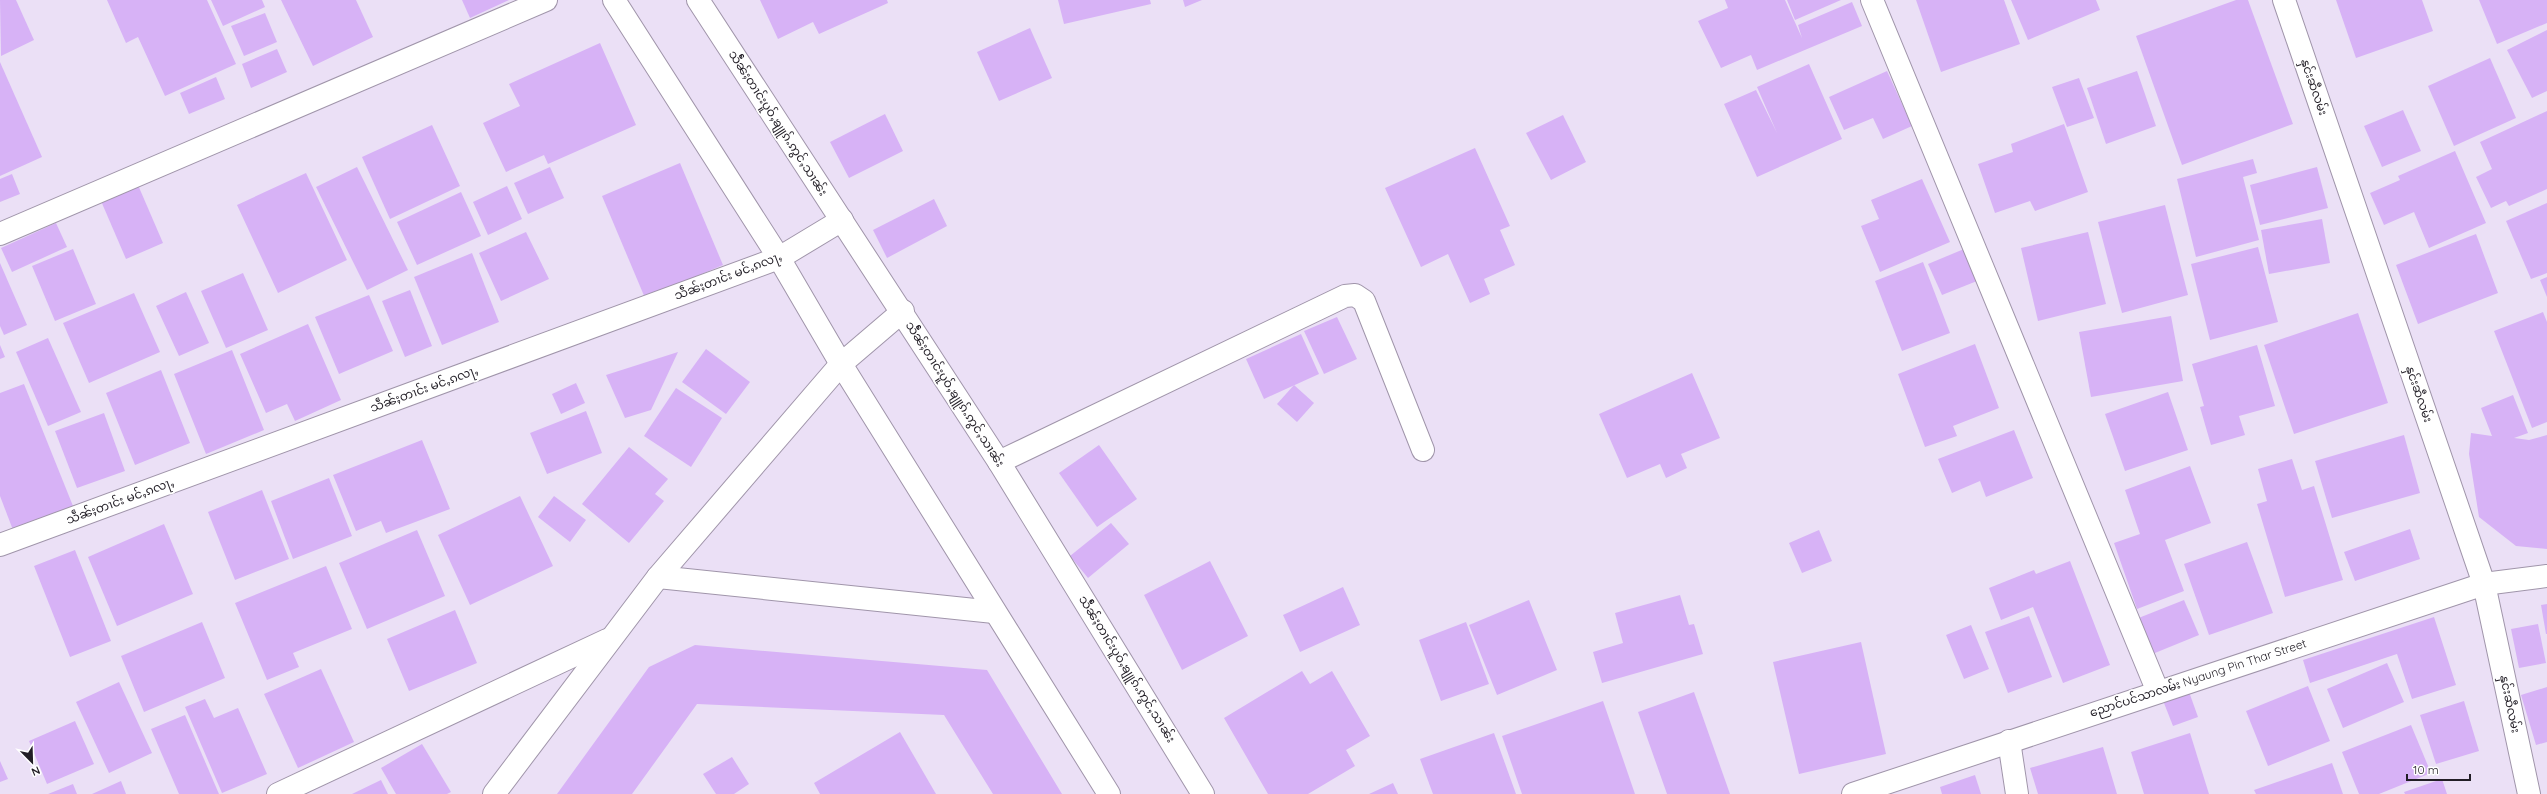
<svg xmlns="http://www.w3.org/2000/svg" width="2547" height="794" font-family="Quicksand,'Noto Sans Myanmar',sans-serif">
	<rect width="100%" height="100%" fill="#ebe0f6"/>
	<g fill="#d7b2f6">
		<polygon points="0,0 16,0 34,40 1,56"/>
		<polygon points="107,0 207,0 236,64 165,96 138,37 126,43"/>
		<polygon points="211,0 262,0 265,7 223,26"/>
		<polygon points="281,0 356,0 373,37 313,66"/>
		<polygon points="462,0 509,0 470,18"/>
		<polygon points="760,0 887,0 888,3 819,34 813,22 778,39"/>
		<polygon points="1058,0 1150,0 1151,4 1064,24"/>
		<polygon points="1183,0 1202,0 1185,7"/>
		<polygon points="1725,0 1785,0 1802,38 1798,25 1852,2 1862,26 1757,70 1751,55 1721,68 1698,21 1728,8"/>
		<polygon points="1787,0 1841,0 1795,20"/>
		<polygon points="1916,0 2004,0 2020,44 1941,72"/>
		<polygon points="2011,0 2096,0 2100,10 2028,40"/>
		<polygon points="2236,0 2248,0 2293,124 2182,165 2136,36"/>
		<polygon points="2336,0 2422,0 2433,31 2356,58"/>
		<polygon points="2479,0 2547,0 2547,23 2497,44"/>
		<polygon points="265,13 277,42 244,56 231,26"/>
		<polygon points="1030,28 1052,78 999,101 977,52"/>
		<polygon points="2547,30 2547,91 2532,98 2507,50"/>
		<polygon points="600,43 636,125 548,164 544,155 506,172 483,123 520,106 509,84"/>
		<polygon points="277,49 287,72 251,88 242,64"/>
		<polygon points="2490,58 2516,118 2454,146 2428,86"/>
		<polygon points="0,62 42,157 0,176"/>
		<polygon points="1809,64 1842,139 1757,177 1724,104 1756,90 1777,133 1757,87"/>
		<polygon points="1887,71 1912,126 1883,139 1873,118 1844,130 1829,97"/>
		<polygon points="2137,71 2156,126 2106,144 2087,88"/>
		<polygon points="216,77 225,99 189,114 180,93"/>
		<polygon points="2079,78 2094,118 2067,127 2052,87"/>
		<polygon points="2403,110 2421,151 2382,167 2364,126"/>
		<polygon points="2547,111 2547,189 2509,206 2506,201 2491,208 2476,177 2492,169 2480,142"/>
		<polygon points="885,114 903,151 849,178 830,142"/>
		<polygon points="1563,115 1586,162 1551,180 1526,133"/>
		<polygon points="2064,124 2088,192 2035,211 2030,201 1995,213 1978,164 2013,152 2011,144"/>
		<polygon points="432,125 460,186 390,219 362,157"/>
		<polygon points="1475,148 1510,226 1500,230 1515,265 1484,279 1490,294 1470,303 1448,254 1421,267 1385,188"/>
		<polygon points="2455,151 2486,223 2429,248 2414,212 2384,225 2370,193 2400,180 2398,176"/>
		<polygon points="2253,159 2257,173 2243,177 2259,240 2196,257 2177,179"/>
		<polygon points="680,163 723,265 645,298 602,196"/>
		<polygon points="357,167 408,270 367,290 316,187"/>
		<polygon points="550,167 564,198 528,214 514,183"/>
		<polygon points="2317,167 2328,208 2260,225 2250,185"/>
		<polygon points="306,173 347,260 278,293 237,205"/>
		<polygon points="12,174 20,194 0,202 0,179"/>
		<polygon points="1922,179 1950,242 1880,272 1861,226 1879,219 1871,200"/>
		<polygon points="138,185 163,243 126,259 101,201"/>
		<polygon points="507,186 522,219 488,235 473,202"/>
		<polygon points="461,192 481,236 417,265 397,222"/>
		<polygon points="934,199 947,226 887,258 873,230"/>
		<polygon points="2547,203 2547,273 2531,279 2506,221"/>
		<polygon points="2165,205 2188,295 2122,313 2098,222"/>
		<polygon points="2322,219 2330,263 2269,274 2261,230"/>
		<polygon points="56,223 67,247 12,272 1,248"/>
		<polygon points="526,232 549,279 501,301 479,253"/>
		<polygon points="2088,232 2106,304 2038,321 2021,248"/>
		<polygon points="2476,234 2498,293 2418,324 2396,265"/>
		<polygon points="2258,247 2278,322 2210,340 2191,264"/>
		<polygon points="73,249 96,304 55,321 32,266"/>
		<polygon points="1964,249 1977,281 1942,295 1928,264"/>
		<polygon points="472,253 499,322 442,345 414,277"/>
		<polygon points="1923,262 1950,333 1902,351 1875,281"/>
		<polygon points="0,263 27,325 4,335 0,326"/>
		<polygon points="243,273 268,330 226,348 201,291"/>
		<polygon points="2547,277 2547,297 2540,280"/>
		<polygon points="410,290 432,346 405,357 382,301"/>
		<polygon points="186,292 209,343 179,356 156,306"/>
		<polygon points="134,293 160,352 89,383 63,323"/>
		<polygon points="369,295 393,351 339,374 315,317"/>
		<polygon points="2543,312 2547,322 2547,422 2532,428 2494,331"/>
		<polygon points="2358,313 2388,403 2294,434 2264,345"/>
		<polygon points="2171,316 2183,381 2091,397 2079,332"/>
		<polygon points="1337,317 1357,359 1324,374 1304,331"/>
		<polygon points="308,324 341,400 295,421 287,404 266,413 240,354"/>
		<polygon points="1301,334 1319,374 1264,399 1246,359"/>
		<polygon points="48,338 81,412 48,426 16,352"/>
		<polygon points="1975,344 1999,408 1953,426 1957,436 1925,447 1898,374"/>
		<polygon points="0,345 5,357 0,359"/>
		<polygon points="2257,345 2275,406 2239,416 2245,435 2211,445 2200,407 2204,406 2192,364"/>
		<polygon points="706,349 750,382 726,414 682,382"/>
		<polygon points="232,350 264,430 206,454 174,374"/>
		<polygon points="678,352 651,410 625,418 606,375"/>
		<polygon points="161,370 190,443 135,465 106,393"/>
		<polygon points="1692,373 1720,438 1681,454 1687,468 1666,478 1660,464 1627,478 1599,414"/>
		<polygon points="576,383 585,403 561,414 552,394"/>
		<polygon points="24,384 73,506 13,530 0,496 0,393"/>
		<polygon points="1294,385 1314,403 1297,422 1277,404"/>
		<polygon points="676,388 722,418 691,467 644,436"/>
		<polygon points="2168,392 2188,450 2125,471 2105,414"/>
		<polygon points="2513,395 2528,433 2514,438 2529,440 2547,435 2547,549 2516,546 2479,517 2469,454 2471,433 2492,436 2481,408"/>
		<polygon points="586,411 602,453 547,474 530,433"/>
		<polygon points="104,413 125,471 77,488 55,431"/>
		<polygon points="2014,430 2033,478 1986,497 1980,481 1952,493 1938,459"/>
		<polygon points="2404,435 2420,493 2332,518 2315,461"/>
		<polygon points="422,440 450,509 386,533 381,521 356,531 333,475"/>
		<polygon points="1099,445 1137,499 1097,527 1059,473"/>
		<polygon points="629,447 668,479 655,494 664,501 629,543 582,504"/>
		<polygon points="2292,459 2302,490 2314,486 2343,580 2285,597 2257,504 2267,501 2258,469"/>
		<polygon points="2190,466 2211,523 2165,540 2184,591 2137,609 2114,543 2140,534 2125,490"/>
		<polygon points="329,478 352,536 293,559 271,501"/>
		<polygon points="262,490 289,559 235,580 208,512"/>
		<polygon points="520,496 553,566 470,605 438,535"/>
		<polygon points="554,496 586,520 570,542 538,517"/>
		<polygon points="1111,523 1129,544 1088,578 1070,556"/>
		<polygon points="164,524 193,594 117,626 88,557"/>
		<polygon points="2410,529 2420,559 2355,581 2344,552"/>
		<polygon points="417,530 445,596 367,629 339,563"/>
		<polygon points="1819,530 1832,561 1802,573 1789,543"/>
		<polygon points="2247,542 2273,613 2209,635 2184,564"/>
		<polygon points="75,550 111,641 70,657 34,566"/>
		<polygon points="1210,561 1248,636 1182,670 1144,595"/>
		<polygon points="2070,561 2110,665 2063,683 2033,607 2001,620 1989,588 2034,570 2036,574"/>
		<polygon points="326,566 352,629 293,653 299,667 267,680 235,603"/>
		<polygon points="1343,587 1360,625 1300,652 1283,615"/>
		<polygon points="1680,595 1689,625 1694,624 1703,654 1602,683 1593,652 1623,643 1615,613"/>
		<polygon points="1529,600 1557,670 1497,695 1469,625"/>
		<polygon points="2184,600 2199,635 2150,655 2136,619"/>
		<polygon points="2547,604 2547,634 2546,634 2541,605"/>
		<polygon points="455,610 477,663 409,691 387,639"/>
		<polygon points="2029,616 2052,677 2008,693 1985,632"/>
		<polygon points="2434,617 2456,685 2412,699 2397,654 2310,683 2303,660"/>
		<polygon points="202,622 225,678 144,712 121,656"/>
		<polygon points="1466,622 1489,684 1441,701 1419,640"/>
		<polygon points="2538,624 2546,663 2519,668 2511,629"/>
		<polygon points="1971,625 1989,669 1964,679 1946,635"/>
		<polygon points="1861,642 1886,754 1799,774 1773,662"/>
		<polygon points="695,645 987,670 1062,794 993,794 944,715 697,704 632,794 557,794 649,667"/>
		<polygon points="2387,663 2404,702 2343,728 2327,689"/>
		<polygon points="321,669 354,742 298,768 264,694"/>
		<polygon points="1302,671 1310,684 1332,671 1370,736 1346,750 1355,766 1308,794 1268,794 1224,718"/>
		<polygon points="119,682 152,753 109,773 76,702"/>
		<polygon points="2308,686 2330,741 2268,766 2246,711"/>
		<polygon points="2547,687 2547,742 2536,745 2521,695"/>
		<polygon points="2188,689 2198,717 2173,726 2162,698"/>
		<polygon points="1694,692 1730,794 1667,794 1638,712"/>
		<polygon points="205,699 214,718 238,708 267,774 222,793 185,707"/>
		<polygon points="1603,701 1635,794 1522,794 1502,736"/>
		<polygon points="2464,701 2479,751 2436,764 2420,715"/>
		<polygon points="185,715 219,794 179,794 151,729"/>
		<polygon points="75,721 94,764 47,784 29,741"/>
		<polygon points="2411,725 2431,773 2379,794 2359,794 2342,752"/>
		<polygon points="900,732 936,794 820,794 814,783"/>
		<polygon points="1494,733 1516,794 1433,794 1420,759"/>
		<polygon points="2190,733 2209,794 2144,794 2131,752"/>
		<polygon points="422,744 451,792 447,794 396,794 381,768"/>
		<polygon points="2103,747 2117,794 2038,794 2030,768"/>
		<polygon points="732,757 749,784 734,794 716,794 703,774"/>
		<polygon points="0,761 8,779 0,782"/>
		<polygon points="2332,763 2343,794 2256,794 2254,790"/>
		<polygon points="1975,775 1981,794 1942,794 1940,787"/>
		<polygon points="2442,779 2447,794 2405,794 2404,792"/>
		<polygon points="381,780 388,794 352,794"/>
		<polygon points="121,781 126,794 92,794"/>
		<polygon points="1393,783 1398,794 1369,794"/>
		<polygon points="73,784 77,794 48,794"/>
	</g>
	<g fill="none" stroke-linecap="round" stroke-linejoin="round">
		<defs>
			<g id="street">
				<polyline points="1872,0 2158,692"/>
				<polyline points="2284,0 2484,584 2529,794"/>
				<polyline points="0,234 546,0"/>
				<polyline points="999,462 1345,296 1355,295 1364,301 1423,450"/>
				<polyline points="0,545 779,258 842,220"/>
				<polyline points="2009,741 2017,794"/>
				<polyline points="278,794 607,640"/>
				<polyline points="494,794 658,577 841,364 903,311"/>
				<polyline points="1853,794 2484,584 2547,576"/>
			</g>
			<g id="highway">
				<polyline points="614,0 779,258 841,364 1109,794"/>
				<polyline points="698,0 999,462 1203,794"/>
				<polyline points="658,577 994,612"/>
			</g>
		</defs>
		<use href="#street" stroke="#a095aa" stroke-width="24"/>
		<use href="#highway" stroke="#a095aa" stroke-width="24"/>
		<use href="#street" stroke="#fff" stroke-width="22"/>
		<use href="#highway" stroke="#fff" stroke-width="22"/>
	</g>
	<g text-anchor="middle" stroke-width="3.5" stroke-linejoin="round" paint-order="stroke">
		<g font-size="12" fill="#221e26" stroke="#fff">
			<text transform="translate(2314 87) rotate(71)" y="4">နှင်းဆီလမ်း</text>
			<text transform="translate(778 123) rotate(57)" y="4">သဵႅၼ်ႈတၢင်းပူဝ်ႇၶျူၵ်ႉဢွင်ႇသၢၼ်း</text>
			<text transform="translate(728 276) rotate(-21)" y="4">သဵၼ်ႈတၢင်း မင်ႇၵလႃႇ</text>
			<text transform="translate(424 389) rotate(-20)" y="4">သဵၼ်ႈတၢင်း မင်ႇၵလႃႇ</text>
			<text transform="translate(955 394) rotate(57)" y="4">သဵႅၼ်ႈတၢင်းပူဝ်ႇၶျူၵ်ႉဢွင်ႇသၢၼ်း</text>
			<text transform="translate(2419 394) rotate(71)" y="4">နှင်းဆီလမ်း</text>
			<text transform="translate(120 501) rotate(-20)" y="4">သဵၼ်ႈတၢင်း မင်ႇၵလႃႇ</text>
			<text transform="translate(1127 669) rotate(58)" y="4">သဵႅၼ်ႈတၢင်းပူဝ်ႇၶျူၵ်ႉဢွင်ႇသၢၼ်း</text>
			<text transform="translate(2198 678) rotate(-18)" y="4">ညောင်ပင်သာလမ်း Nyaung Pin Thar Street</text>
			<text transform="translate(2510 704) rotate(78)" y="4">နှင်းဆီလမ်း</text>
		</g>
	</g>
	<g transform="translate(32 762) rotate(157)" stroke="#ffffff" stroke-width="3" paint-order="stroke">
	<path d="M0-3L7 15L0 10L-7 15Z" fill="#221e26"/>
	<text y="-6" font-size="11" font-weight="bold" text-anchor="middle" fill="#221e26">N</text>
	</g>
	<path d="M2407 774v6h63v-6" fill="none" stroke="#221e26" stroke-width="2"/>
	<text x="2413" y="774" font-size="12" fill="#221e26" stroke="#ffffff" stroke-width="3" paint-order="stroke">10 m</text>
</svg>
